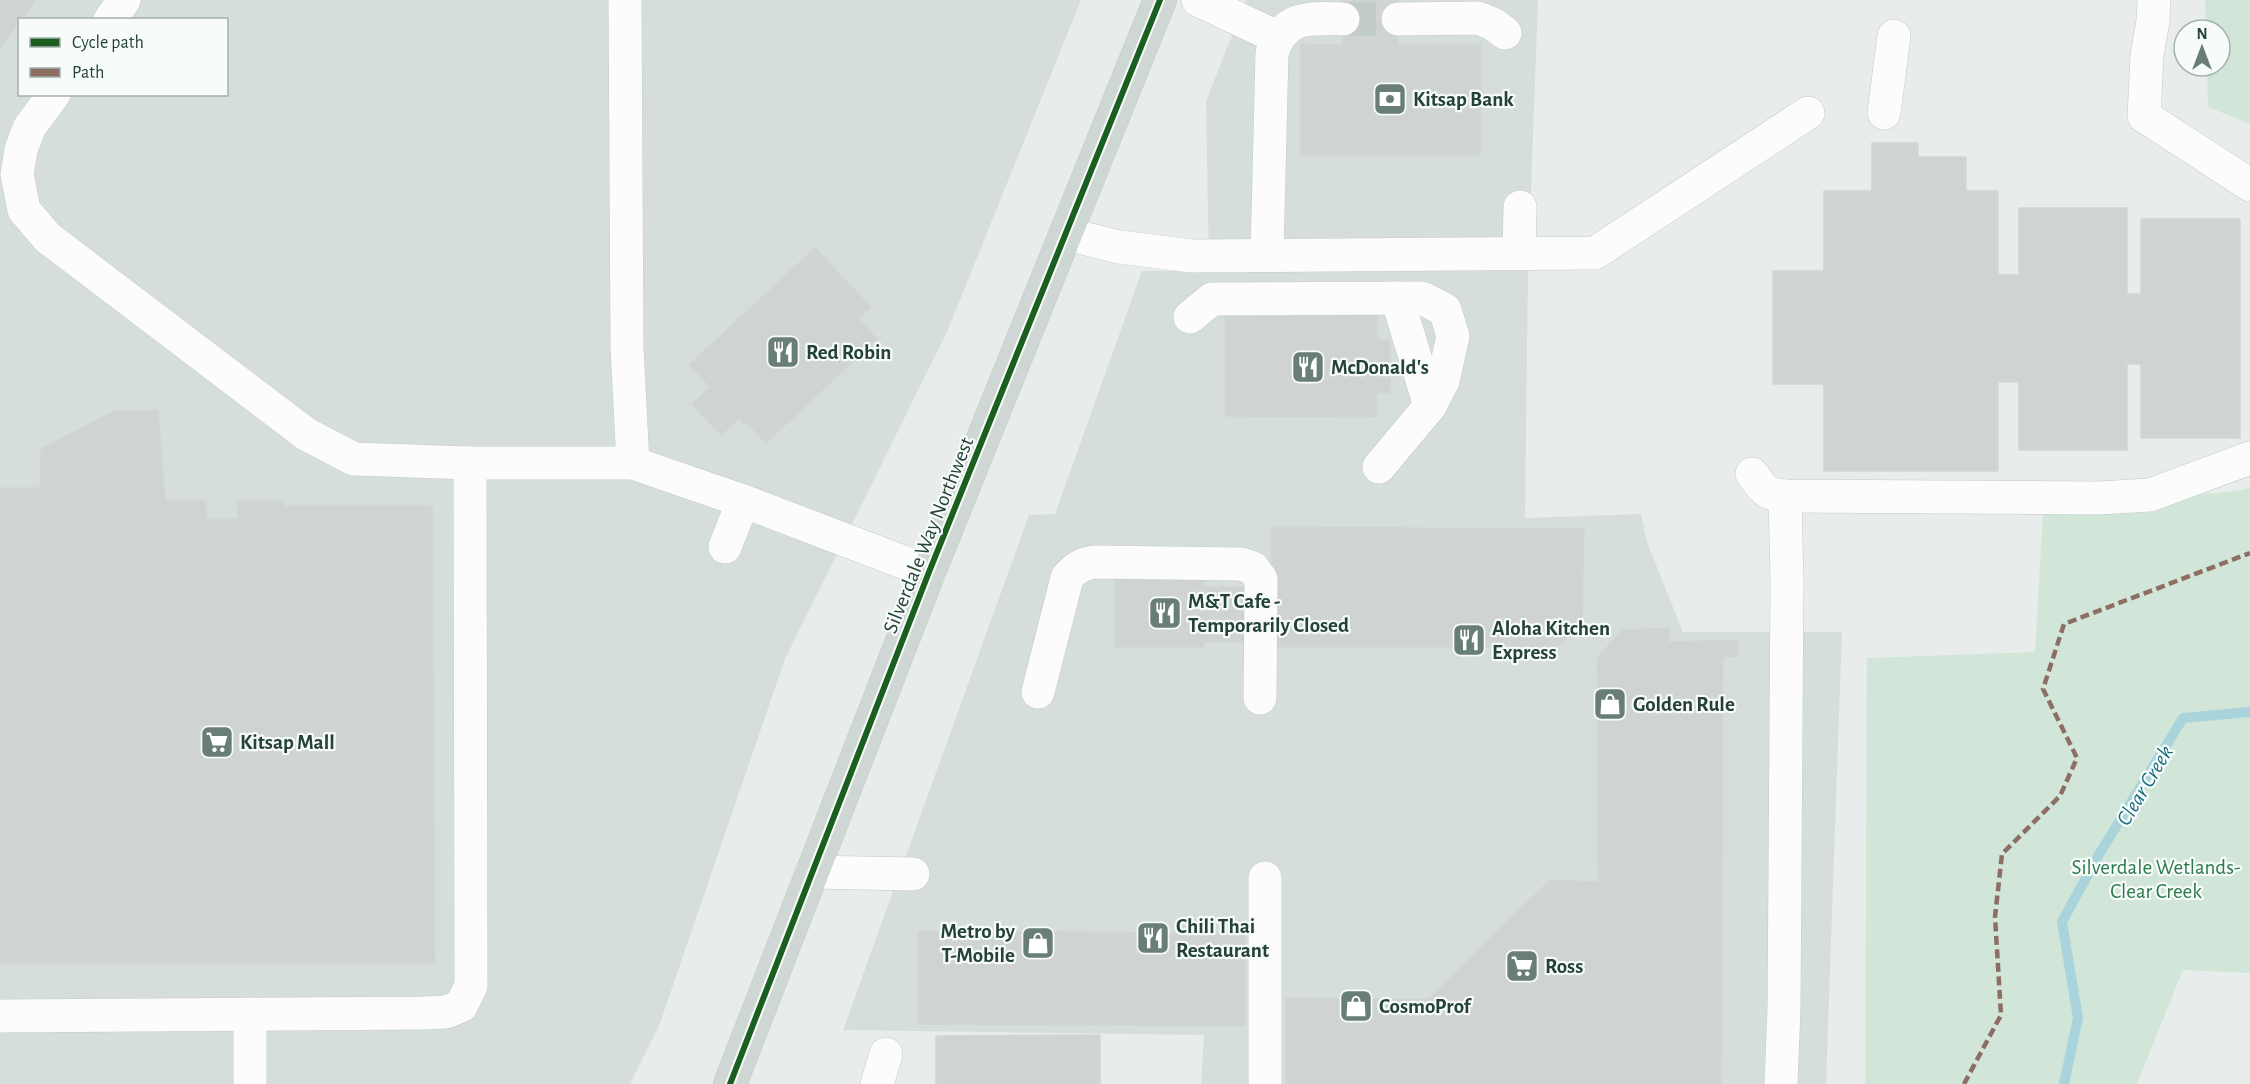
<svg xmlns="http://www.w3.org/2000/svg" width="2250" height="1084" font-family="'Alegreya Sans',sans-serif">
	<rect width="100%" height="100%" fill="#e8edeb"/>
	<g fill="#d6dedb" fill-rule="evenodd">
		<path d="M0,0H1081L947,332L785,659L659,1026L630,1084H0ZM20,20H226V94H20Z"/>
		<polygon points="1246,0 1538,0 1528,272 1525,518 1641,514 1647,542 1683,632 1842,632 1826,1084 1201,1084 1204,1035 843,1030 1029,515 1055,514 1142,271 1209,271 1206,101"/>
	</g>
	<g fill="#d1e6d8">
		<polygon points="2205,0 2250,0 2250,124 2208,107 2207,66 2220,66 2220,30 2206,30"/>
		<polygon points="2250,488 2250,973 2183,970 2137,1084 1865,1084 1867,658 2035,652 2043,510 2236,491"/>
	</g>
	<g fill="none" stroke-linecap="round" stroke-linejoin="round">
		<polyline stroke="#a9d4db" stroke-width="10" points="2064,1084 2078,1018 2062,922 2098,856 2183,718 2250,712"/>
	</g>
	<g fill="#cfd4d2" stroke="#d1d6d4" stroke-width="1.5">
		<polygon points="0,0 36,0 0,48"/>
		<polygon points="1343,0 1398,0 1398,44 1481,44 1480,156 1300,156 1300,44 1343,45"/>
		<polygon points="1872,143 1918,143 1918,157 1966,157 1966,191 1998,191 1998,275 2019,275 2019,208 2127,208 2127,294 2141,294 2141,219 2240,219 2240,438 2141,438 2141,364 2127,364 2127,450 2019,450 2019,382 1998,382 1998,471 1824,471 1824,384 1773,384 1773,271 1824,271 1824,191 1872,191"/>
		<polygon points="815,248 871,307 858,319 877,339 766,443 746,422 744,424 739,419 721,435 692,404 710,387 689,365"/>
		<polygon points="1225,307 1377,307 1377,340 1390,340 1390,393 1377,393 1377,417 1225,416"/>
		<polygon points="158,410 165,501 206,501 206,519 238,519 237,501 282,501 284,506 432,506 435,964 0,964 0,488 40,488 41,449 114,411"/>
		<polygon points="1272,527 1584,529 1582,623 1556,647 1270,647"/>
		<polygon points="1115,576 1204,576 1204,587 1251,587 1251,642 1203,642 1203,647 1115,647"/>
		<polygon points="1669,628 1668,642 1738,640 1737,656 1723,657 1721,1084 1286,1084 1286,998 1429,999 1550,880 1598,882 1597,658 1622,630"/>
		<polygon points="918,931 1245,933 1245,1026 918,1024"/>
		<polygon points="1100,1035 1100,1084 936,1084 936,1036"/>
	</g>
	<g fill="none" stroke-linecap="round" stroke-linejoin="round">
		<polyline stroke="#c1cbc8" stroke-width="33" stroke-dasharray="33 16" stroke-linecap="butt" points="1343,19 1398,19"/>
		<defs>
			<g id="minor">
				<polyline points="625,0 627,348 633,463"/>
				<polyline points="1198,0 1277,37"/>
				<polyline points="2154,0 2153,21 2147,55 2144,116 2250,185"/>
				<polyline points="1398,19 1478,18 1493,24 1505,33"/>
				<polyline points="110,20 124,0"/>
				<polyline points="54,94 29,128 21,150 17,174 24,210 48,238 306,434 354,459 470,463 633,463 743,501 929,572"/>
				<polyline points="1884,113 1894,36"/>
				<polyline points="1067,234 1119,247 1192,256 1595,253 1808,113"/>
				<polyline points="1519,254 1520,207"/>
				<path d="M1267,255L1272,53C1284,15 1309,18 1343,19"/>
				<polyline points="1397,298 1430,406"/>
				<polyline points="1190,317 1212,299 1422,298 1445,310 1453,336 1443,381 1430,406 1379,467"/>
				<path d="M1752,474C1764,490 1765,494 1785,496L2098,498L2150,495L2250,458"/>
				<polyline points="725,547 743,501"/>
				<path d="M1038,692L1067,578C1076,567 1083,563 1097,562L1241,564L1253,568L1261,579L1260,698"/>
				<polyline points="812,872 913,874"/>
				<polyline points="0,1016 423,1013 446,1012 461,1006 471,986 470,463"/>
				<polyline points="250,1084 250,1014"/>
				<polyline points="877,1084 886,1054"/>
				<polyline points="1265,1084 1265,878"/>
				<polyline points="1781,1084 1784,1009 1787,581 1785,496"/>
			</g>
			<polyline id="major" points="730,1084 929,572 1160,0"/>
		</defs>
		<use href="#minor" stroke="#c5cac8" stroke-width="34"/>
		<use href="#major" stroke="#c3ccc9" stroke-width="34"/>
		<use href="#minor" stroke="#fcfcfc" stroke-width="33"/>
		<use href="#major" stroke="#cfd7d5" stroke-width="33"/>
		<polyline stroke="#8d6e63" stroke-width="4.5" stroke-dasharray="9 4.5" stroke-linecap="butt" points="1964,1084 2001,1015 1995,917 2002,854 2060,796 2077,758 2043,689 2064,624 2250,553"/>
		<defs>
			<polyline id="cycleway" points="730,1084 929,572 1160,0"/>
		</defs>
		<use href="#cycleway" stroke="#f7fbf9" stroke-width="10"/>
		<use href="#cycleway" stroke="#1b5e20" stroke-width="6"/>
	</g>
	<defs>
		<symbol id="bank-square" viewBox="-11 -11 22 22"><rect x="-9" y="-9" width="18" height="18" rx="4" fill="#697e78" stroke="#f7fbf9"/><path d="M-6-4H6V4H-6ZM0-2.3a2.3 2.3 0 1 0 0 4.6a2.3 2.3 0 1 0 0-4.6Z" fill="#fff"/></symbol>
		<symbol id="restaurant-square" viewBox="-11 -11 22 22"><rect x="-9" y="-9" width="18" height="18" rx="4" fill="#697e78" stroke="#f7fbf9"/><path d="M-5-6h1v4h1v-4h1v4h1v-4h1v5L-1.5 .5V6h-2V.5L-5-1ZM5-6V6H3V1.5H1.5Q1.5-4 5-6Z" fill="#fff"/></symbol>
		<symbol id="shop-square" viewBox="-11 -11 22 22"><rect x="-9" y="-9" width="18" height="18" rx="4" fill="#697e78" stroke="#f7fbf9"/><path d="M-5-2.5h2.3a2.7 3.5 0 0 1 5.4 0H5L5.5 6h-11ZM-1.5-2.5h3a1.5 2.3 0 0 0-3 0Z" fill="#fff"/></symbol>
		<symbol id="supermarket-square" viewBox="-11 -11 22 22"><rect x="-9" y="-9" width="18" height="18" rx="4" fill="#697e78" stroke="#f7fbf9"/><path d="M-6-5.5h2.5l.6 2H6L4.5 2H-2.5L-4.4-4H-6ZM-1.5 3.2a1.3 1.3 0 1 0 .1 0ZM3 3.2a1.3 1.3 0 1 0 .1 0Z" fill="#fff"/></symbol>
	</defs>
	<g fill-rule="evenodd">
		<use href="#bank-square" x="1371" y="80" width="38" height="38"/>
		<use href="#restaurant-square" x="764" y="333" width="38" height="38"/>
		<use href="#restaurant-square" x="1289" y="348" width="38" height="38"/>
		<use href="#restaurant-square" x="1146" y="594" width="38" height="38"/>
		<use href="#restaurant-square" x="1450" y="621" width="38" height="38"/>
		<use href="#shop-square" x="1591" y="685" width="38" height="38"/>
		<use href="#supermarket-square" x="198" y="723" width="38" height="38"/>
		<use href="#restaurant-square" x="1134" y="919" width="38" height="38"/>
		<use href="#shop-square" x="1019" y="924" width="38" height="38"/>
		<use href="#supermarket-square" x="1503" y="947" width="38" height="38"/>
		<use href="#shop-square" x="1337" y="987" width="38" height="38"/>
	</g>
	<g text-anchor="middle" stroke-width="4.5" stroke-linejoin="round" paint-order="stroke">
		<g font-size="21" font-weight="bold" fill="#24423a" stroke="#f7fbf9" text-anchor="start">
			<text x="1413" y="106">Kitsap Bank</text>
			<text x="806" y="359">Red Robin</text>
			<text x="1331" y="374">McDonald's</text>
			<text x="1188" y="608">M&amp;T Cafe -<tspan x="1188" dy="24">Temporarily Closed</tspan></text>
			<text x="1492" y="635">Aloha Kitchen<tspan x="1492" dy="24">Express</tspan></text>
			<text x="1633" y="711">Golden Rule</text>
			<text x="240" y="749">Kitsap Mall</text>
			<text x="1176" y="933">Chili Thai<tspan x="1176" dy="24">Restaurant</tspan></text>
			<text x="1015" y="938" text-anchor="end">Metro by<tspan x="1015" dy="24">T-Mobile</tspan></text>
			<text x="1545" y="973">Ross</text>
			<text x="1379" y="1013">CosmoProf</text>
		</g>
		<g font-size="21" fill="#24423a" stroke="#f7fbf9">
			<text transform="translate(928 535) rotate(-68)" y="7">Silverdale Way Northwest</text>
		</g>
		<g font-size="21" fill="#2d7a4b" stroke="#f7fbf9">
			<text x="2156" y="874">Silverdale Wetlands-<tspan x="2156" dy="24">Clear Creek</tspan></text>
		</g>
		<g font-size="22" font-style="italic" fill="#1c6f80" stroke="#f7fbf9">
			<text transform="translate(2144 785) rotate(-59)" y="8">Clear Creek</text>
		</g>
	</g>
	<rect x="18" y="18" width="210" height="78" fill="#f7fbf9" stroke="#a3b1ad" stroke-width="1.5"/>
	<rect x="30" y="38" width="30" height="9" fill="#1b5e20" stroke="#a3b1ad" stroke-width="1.5"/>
	<text x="72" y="48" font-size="18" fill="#24423a">Cycle path</text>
	<rect x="30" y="68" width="30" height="9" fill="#8d6e63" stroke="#a3b1ad" stroke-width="1.5"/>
	<text x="72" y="78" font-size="18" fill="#24423a">Path</text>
	<g transform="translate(2202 48)"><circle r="28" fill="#f7fbf9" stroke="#a3b1ad" stroke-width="1.5"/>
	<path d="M0-4.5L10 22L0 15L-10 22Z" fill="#697e78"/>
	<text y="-9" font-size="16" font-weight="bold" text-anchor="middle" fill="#24423a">N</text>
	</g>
</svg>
